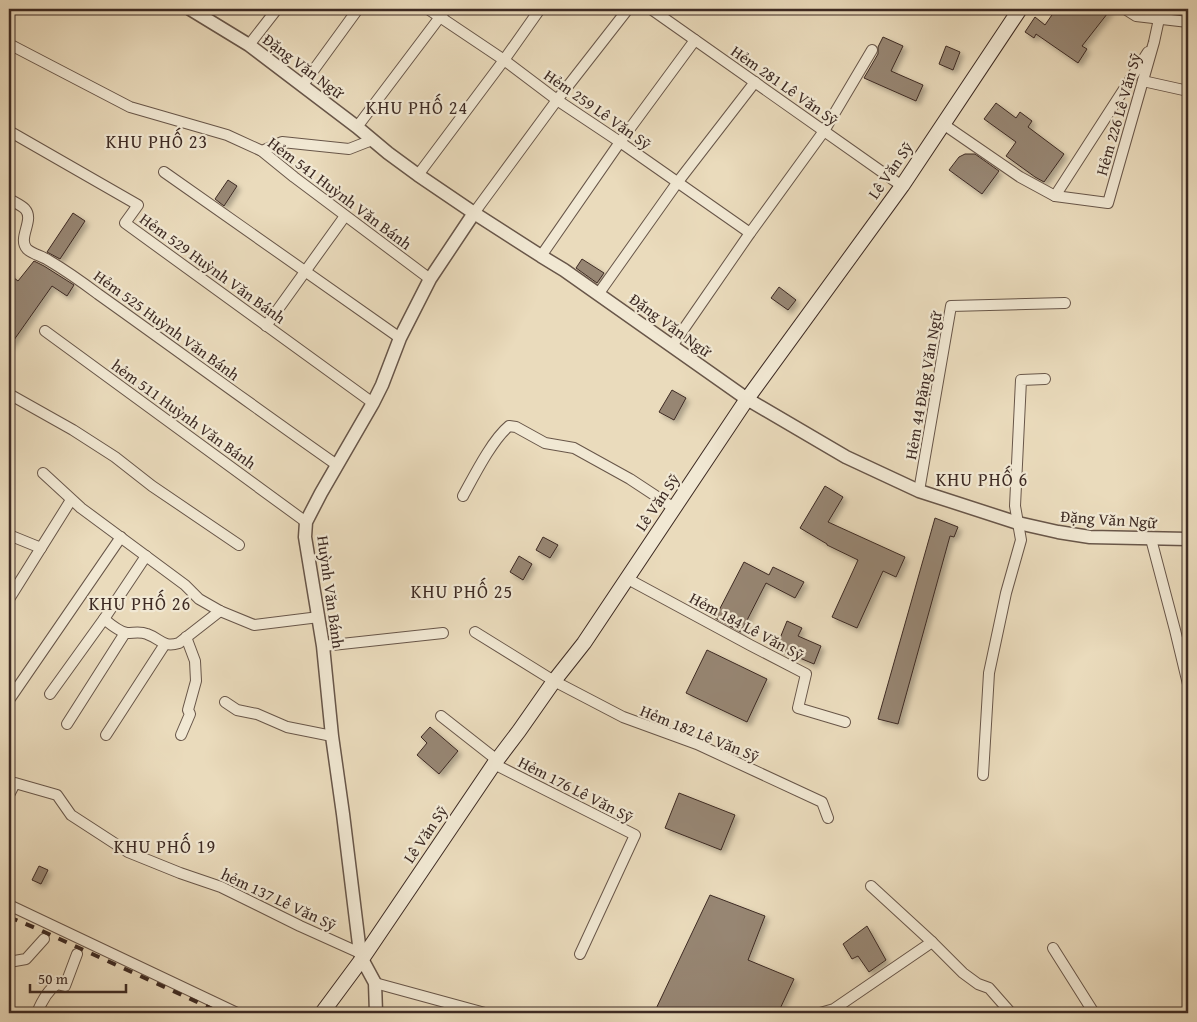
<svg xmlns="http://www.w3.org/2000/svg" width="1197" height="1022" font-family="'Gentium Book Plus',serif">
	<defs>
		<filter id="shadow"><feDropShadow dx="3.5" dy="3.5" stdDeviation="2.5" flood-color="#0004"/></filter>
	</defs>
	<rect width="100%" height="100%" fill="#eadbbc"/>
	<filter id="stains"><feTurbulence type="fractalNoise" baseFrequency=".004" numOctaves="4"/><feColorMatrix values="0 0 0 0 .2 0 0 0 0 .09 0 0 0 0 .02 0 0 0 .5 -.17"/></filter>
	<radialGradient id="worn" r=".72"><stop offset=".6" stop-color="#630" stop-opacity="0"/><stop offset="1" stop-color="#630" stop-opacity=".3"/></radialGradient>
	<g fill="#978673" stroke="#3d2a23" filter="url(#shadow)">
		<polygon points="1056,9 1111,9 1082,46 1087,49 1078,63 1036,34 1034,38 1025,32 1035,17 1045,25"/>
		<polygon points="883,37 903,46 891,71 923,85 916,101 864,78 878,54 878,47"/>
		<polygon points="946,46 960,52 953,70 939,64"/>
		<polygon points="996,103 1016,118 1020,112 1032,121 1028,127 1064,154 1044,182 1035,177 1006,156 1016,142 984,119"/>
		<polygon points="965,154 975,154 999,171 982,194 949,170 959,157"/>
		<polygon points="228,180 237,186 224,206 215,199"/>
		<polygon points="73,213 85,221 60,259 47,252"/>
		<polygon points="582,259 604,273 597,283 576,268"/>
		<polygon points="34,261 44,266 74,285 67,296 52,286 9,347 9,274 18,281"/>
		<polygon points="779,287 796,300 788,310 771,298"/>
		<polygon points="672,390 686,398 674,420 659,412"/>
		<polygon points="825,486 843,497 828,522 905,557 896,577 883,571 857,628 832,617 858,560 827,545 827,544 800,528"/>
		<polygon points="935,518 958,527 954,537 950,536 898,724 878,719"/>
		<polygon points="543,537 558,545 550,558 536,550"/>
		<polygon points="519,556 532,564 523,580 510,572"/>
		<polygon points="744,562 769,575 773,567 804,582 795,598 766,583 741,632 715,618"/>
		<polygon points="787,621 802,628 798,636 821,646 814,664 776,648"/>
		<polygon points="707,650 767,679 747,722 686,693"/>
		<polygon points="430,727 458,751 439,774 417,755 427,743 421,737"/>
		<polygon points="679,793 735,815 721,850 665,828"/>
		<polygon points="39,866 48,870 41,884 32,880"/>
		<polygon points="710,895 765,916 748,960 794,979 778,1013 654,1013"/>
		<polygon points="867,926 886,960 869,972 858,956 852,959 843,944"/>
	</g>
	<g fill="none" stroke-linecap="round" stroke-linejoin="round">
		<defs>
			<g id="minor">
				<polyline points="428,9 504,60 557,100 620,142 750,233"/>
				<polyline points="651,9 902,186"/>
				<polyline points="1125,9 1136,16 1188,22"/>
				<polyline points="9,44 130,107 227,135 262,151 294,177 430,279"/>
				<polyline points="249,45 277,9"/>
				<polyline points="1143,81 1188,91"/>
				<polyline points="302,86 358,9"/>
				<polyline points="943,124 1020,177 1055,196 1108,203 1154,42 1159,19"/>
				<polyline points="357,127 446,9"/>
				<polyline points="9,131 138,205 125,223 373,403"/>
				<polyline points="262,151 282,142 349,149 372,140"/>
				<polyline points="164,172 400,338"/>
				<polyline points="418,175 504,60 540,9"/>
				<polyline points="1055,196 1148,52"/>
				<path d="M9,199C14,202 21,205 25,209C35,220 17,238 27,249C32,254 42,256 48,260C65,270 82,282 98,294C178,351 257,409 337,465"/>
				<polyline points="474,213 557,100 628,9"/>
				<polyline points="541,256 620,142 695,40"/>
				<polyline points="599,293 677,183 755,82"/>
				<polyline points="266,326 345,216"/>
				<polyline points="45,331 306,522"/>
				<polyline points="672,346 750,233 824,131 872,50"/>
				<polyline points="9,394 73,430 115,457 152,486 239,545"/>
				<polyline points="43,473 81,508 185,585 199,599 220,611 254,625 319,617"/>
				<polyline points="919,491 951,306 1065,303"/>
				<path d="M463,496C474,476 492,440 509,426L516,427L545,443L574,448L630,479L674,508"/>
				<polyline points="9,535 41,548"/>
				<polyline points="1151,539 1175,630 1188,684"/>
				<polyline points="626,578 750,645 806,674 798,708 845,722"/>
				<polyline points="9,599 71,500"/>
				<path d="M104,619C110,624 120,632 127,633C134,633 140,631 147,634C161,639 163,648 179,643L220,611"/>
				<polyline points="475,632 554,681 623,717 697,744 822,802 828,818"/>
				<polyline points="323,646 443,633"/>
				<polyline points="50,694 104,619 146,556"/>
				<polyline points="9,700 121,537"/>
				<polyline points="225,702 237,710 257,714 287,727 332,736"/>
				<polyline points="441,716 497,760"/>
				<polyline points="67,724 125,633"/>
				<polyline points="106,735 165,644"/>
				<polyline points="181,735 190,714 188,710 196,681 195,661 186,637"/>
				<polyline points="494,764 635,835 580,954"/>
				<polyline points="983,775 989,673 1006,593 1021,540 1015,506 1021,380 1045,379"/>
				<polyline points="9,795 15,783 57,795 71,815 128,852 180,873 221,887 300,926 360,953"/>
				<polyline points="871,886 932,942 963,973 978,984 989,988 1011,1013"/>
				<polyline points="9,905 237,1013"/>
				<polyline points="1053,948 1094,1013"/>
				<polyline points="9,962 26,959 44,939"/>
				<polyline points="375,983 485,1013"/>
				<path d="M37,1013C41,1003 48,990 57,984L65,986L77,954"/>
				<polyline points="820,1013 834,1009 932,942"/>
			</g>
			<g id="tertiary">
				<polyline points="190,9 249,45 357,127 388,153 418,175 474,213 541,256 564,270 747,399 846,457 919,491 1018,523 1058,532 1090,537 1188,539"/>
				<polyline points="376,1013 375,983 362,959 360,953 343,814 332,736 323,646 305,537 306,522 321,493 373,403 382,385 400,338 430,279 474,213"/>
			</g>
			<polyline id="secondary" points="322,1013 362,959 494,764 519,731 554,681 584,643 747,399 902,186 1020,9"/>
		</defs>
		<use href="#minor" stroke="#685649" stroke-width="12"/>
		<use href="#tertiary" stroke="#685649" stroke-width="15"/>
		<use href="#secondary" stroke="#3d2a23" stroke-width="16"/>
		<use href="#minor" stroke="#f1e8d3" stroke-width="10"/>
		<use href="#tertiary" stroke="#f1e8d3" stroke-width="12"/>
		<use href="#secondary" stroke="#f1e8d3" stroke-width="14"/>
		<polyline stroke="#3d2a23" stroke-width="4" stroke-dasharray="9 9" stroke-linecap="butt" points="9,917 40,930 221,1013"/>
	</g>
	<g text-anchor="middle" stroke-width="4.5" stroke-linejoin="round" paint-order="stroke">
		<g font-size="16" fill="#3d2a23" stroke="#f1e8d3">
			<text transform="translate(304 66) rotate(37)" y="6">Đặng Văn Ngữ</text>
			<text transform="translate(785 85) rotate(35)" y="6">Hẻm 281 Lê Văn Sỹ</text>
			<text transform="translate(598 109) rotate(35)" y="6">Hẻm 259 Lê Văn Sỹ</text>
			<text transform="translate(1118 114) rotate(-74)" y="6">Hẻm 226 Lê Văn Sỹ</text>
			<text transform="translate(890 170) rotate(-55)" y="6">Lê Văn Sỹ</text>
			<text transform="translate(340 193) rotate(37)" y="6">Hẻm 541 Huỳnh Văn Bánh</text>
			<text transform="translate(213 268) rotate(36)" y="6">Hẻm 529 Huỳnh Văn Bánh</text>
			<text transform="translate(167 325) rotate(36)" y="6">Hẻm 525 Huỳnh Văn Bánh</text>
			<text transform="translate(671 325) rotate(36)" y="6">Đặng Văn Ngữ</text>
			<text transform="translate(923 385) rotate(-80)" y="6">Hẻm 44 Đặng Văn Ngữ</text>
			<text transform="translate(184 414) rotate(36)" y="6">hẻm 511 Huỳnh Văn Bánh</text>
			<text transform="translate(657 502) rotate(-56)" y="6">Lê Văn Sỹ</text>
			<text transform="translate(1109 519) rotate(4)" y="6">Đặng Văn Ngữ</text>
			<text transform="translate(331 592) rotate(82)" y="6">Huỳnh Văn Bánh</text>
			<text transform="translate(747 626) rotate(28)" y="6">Hẻm 184 Lê Văn Sỹ</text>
			<text transform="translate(700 733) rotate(22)" y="6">Hẻm 182 Lê Văn Sỹ</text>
			<text transform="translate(576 789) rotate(27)" y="6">Hẻm 176 Lê Văn Sỹ</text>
			<text transform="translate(425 834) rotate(-56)" y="6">Lê Văn Sỹ</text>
			<text transform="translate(279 899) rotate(25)" y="6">hẻm 137 Lê Văn Sỹ</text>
		</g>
		<g font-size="18" letter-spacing="1" fill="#3d2a23" stroke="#f1e8d3">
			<text x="417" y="114">KHU PHỐ 24</text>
			<text x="157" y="148">KHU PHỐ 23</text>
			<text x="982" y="486">KHU PHỐ 6</text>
			<text x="462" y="598">KHU PHỐ 25</text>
			<text x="140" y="610">KHU PHỐ 26</text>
			<text x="165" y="853">KHU PHỐ 19</text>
		</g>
	</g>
	<rect width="1197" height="1022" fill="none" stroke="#eadbbc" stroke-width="30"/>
	<rect x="10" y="10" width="1177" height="1002" fill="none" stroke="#3d2a23" stroke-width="2.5"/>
	<rect x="15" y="15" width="1167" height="992" fill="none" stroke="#3d2a23"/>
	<path d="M30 984v8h96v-8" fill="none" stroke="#3d2a23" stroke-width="2.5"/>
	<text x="38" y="984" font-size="15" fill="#3d2a23" stroke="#f1e8d3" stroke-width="4" paint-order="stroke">50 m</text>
	<rect width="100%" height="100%" filter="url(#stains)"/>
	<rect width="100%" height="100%" fill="url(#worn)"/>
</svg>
